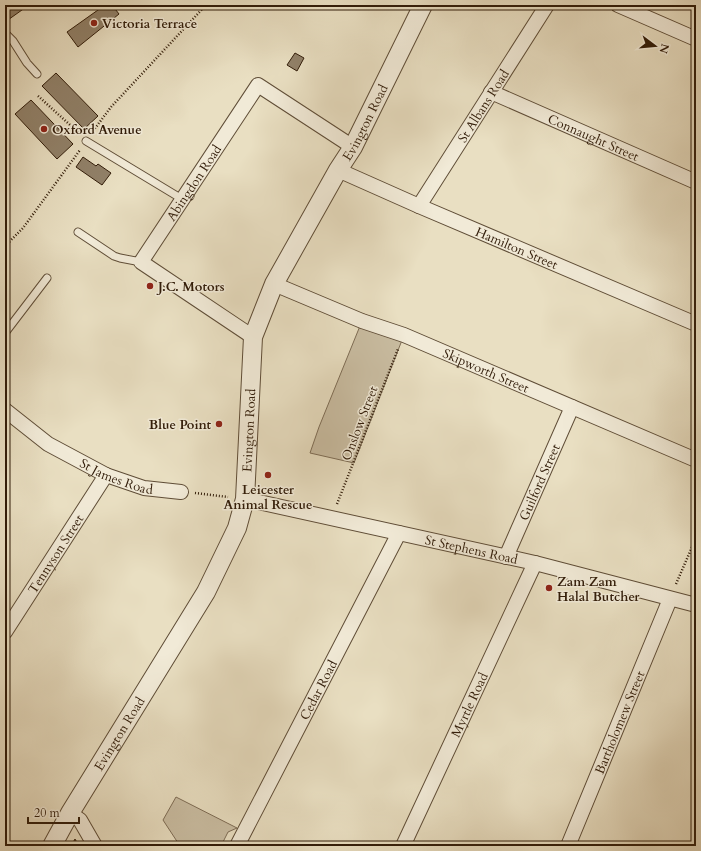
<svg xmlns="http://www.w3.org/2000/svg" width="701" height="851" font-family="Cardo,serif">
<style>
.green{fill:#cabea3;stroke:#7e6d56}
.building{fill:#918169;stroke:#311c09}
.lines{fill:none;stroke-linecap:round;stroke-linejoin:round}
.service-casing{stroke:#5f4d37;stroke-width:9}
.minor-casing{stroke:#5f4d37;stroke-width:16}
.tertiary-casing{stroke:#5f4d37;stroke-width:20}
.path{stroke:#311c09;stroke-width:2.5;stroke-dasharray:1 2;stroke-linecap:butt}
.service{stroke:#f1ead7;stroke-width:7}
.minor{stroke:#f1ead7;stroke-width:14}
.tertiary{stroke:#f1ead7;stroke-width:18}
.poi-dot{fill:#8f2418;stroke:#f1ead7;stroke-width:1.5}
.labels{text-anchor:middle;stroke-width:3;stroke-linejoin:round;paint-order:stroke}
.poi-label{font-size:13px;font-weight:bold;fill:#311c09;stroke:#f1ead7;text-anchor:start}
.street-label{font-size:13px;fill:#311c09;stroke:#f1ead7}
</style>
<rect width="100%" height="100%" fill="#e9dfc2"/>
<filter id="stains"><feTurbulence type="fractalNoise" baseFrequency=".005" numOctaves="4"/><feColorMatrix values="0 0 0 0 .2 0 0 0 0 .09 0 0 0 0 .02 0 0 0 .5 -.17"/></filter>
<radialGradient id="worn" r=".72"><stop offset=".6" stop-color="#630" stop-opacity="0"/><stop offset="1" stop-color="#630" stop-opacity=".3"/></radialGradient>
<g class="green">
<polygon points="362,321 404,335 354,463 310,453 319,427"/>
<polygon points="176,797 237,828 228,832 221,846 180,846 163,820"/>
</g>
<g class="building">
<polygon points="5,5 29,5 5,22"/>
<polygon points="105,5 112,5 119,14 78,47 67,32"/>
<polygon points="295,53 304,58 297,71 287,65"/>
<polygon points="56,73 98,116 84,129 42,86"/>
<polygon points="31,100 73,144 57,159 15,114"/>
<polygon points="83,157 96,166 98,164 111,173 102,185 76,167"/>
<polygon points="75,839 79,846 71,846"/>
</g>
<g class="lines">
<defs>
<g id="service">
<polyline points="5,33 13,41 27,63 37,74"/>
<polyline points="86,141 182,199"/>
<polyline points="78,232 114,256 120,258 141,262"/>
<polyline points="5,333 47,278"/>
</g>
<g id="minor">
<polyline points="618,5 696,39"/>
<path id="s1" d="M491,92l205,90"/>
<path id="s2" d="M338,170l81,36 277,118"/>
<path id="s3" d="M419,206l128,-201"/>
<path id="s4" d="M274,284l88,37 42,14 292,125"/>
<path id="s5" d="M253,337l-112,-75 117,-177 95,62"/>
<path id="s6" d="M5,410l43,34 58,31 38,13 37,4"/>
<path id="s7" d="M245,499l290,64 161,42"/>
<path id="s8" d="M506,557l66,-150"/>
<path id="s9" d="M5,632l101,-157"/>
<polyline points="70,813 80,820 95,846"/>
<path id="s10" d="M237,846l162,-313"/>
<path id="s11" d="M403,846l132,-283"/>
<path id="s12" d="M568,846l102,-247"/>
</g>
<g id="tertiary">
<path id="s13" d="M52,846l18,-33 136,-221 31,-64 8,-29 8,-162 21,-53 64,-114 15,-23 70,-142"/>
</g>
</defs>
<use href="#service" class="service-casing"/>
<use href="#minor" class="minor-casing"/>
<use href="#tertiary" class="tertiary-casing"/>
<g class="path">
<polyline points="38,96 79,133"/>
<polyline points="93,131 111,107 206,5"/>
<polyline points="5,246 23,228 80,150"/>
<polyline points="195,493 228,497"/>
<polyline points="337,504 398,349"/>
<polyline points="676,584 696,538"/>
</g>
<use href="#service" class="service"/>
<use href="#minor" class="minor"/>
<use href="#tertiary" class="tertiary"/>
</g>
<g class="poi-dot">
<circle cx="94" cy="23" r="4"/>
<circle cx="44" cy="129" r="4"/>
<circle cx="150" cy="286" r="4"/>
<circle cx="219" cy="424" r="4"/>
<circle cx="268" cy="475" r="4"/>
<circle cx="549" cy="588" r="4"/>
</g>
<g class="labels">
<g class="poi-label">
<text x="102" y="28">Victoria Terrace</text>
<text x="52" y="134">Oxford Avenue</text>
<text x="158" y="291">J.C. Motors</text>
<text x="211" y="429" text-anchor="end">Blue Point</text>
<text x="268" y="494" text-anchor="middle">Leicester<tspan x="268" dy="15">Animal Rescue</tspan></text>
<text x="557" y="586">Zam Zam<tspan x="557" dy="15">Halal Butcher</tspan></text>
</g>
<g class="street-label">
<text dy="5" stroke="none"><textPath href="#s3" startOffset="119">St Albans Road</textPath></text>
<text dy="5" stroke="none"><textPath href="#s13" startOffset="803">Evington Road</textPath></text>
<text dy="5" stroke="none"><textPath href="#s1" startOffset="112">Connaught Street</textPath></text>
<text dy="5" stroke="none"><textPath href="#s5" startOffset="230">Abingdon Road</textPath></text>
<text dy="5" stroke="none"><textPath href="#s2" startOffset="195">Hamilton Street</textPath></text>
<text dy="5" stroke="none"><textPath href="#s4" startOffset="229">Skipworth Street</textPath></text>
<text transform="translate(359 423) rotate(-69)" y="5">Onslow Street</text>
<text dy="5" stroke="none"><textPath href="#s13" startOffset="467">Evington Road</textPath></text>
<text dy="5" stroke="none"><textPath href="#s6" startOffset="131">St James Road</textPath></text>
<text dy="5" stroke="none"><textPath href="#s8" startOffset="82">Guilford Street</textPath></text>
<text dy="5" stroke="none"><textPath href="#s7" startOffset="232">St Stephens Road</textPath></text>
<text dy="5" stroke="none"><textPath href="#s9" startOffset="93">Tennyson Street</textPath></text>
<text dy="5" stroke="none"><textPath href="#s10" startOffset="176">Cedar Road</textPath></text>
<text dy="5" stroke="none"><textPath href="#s11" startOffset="156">Myrtle Road</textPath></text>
<text dy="5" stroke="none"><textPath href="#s12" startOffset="134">Bartholomew Street</textPath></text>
<text dy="5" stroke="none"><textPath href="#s13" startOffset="131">Evington Road</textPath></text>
</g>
</g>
<rect width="701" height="851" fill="none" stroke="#e9dfc2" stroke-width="20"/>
<rect x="6" y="6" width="689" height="839" fill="none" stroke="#311c09" stroke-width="2"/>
<rect x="10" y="10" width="681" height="831" fill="none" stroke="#311c09"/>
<g transform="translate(655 46) rotate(106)" stroke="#f1ead7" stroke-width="3" paint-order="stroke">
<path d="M0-3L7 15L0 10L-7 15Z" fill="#311c09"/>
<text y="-6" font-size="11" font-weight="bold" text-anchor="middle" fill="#311c09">N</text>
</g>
<path d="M28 817v6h51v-6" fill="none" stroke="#311c09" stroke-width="2"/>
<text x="34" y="817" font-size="12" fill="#311c09" stroke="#f1ead7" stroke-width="3" paint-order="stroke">20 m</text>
<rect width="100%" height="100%" filter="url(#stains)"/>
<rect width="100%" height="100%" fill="url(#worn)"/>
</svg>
